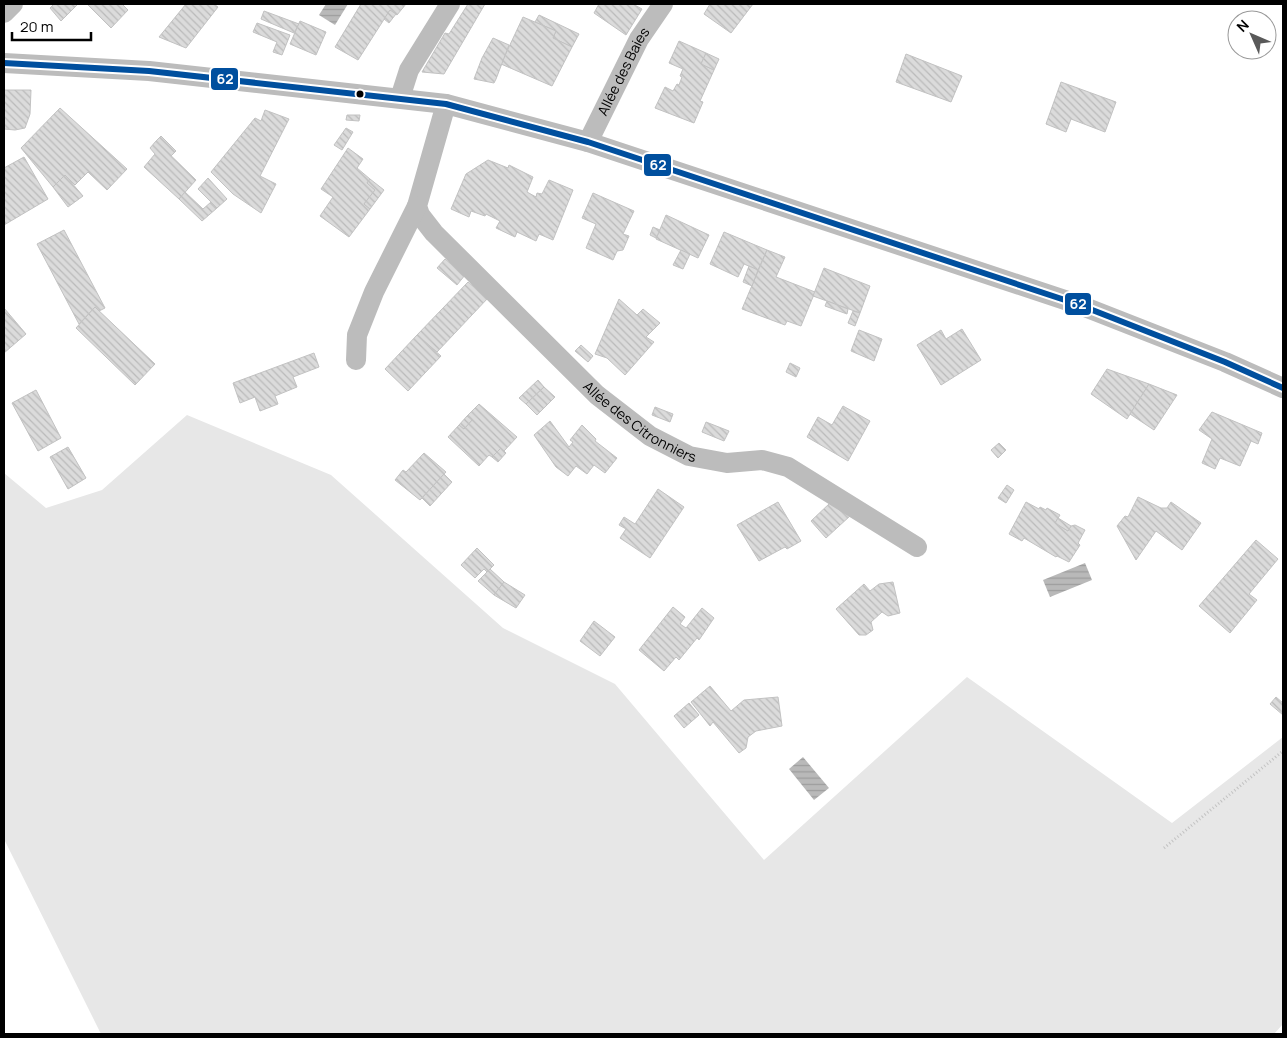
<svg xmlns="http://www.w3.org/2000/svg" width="1287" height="1038" font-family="Manrope,sans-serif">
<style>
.green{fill:#e7e7e7}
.water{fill:url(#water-rules)}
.building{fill:url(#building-back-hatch);stroke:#c2c2c2}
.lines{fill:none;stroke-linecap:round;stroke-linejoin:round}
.path{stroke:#c2c2c2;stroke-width:3;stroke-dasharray:1 2.5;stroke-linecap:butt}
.street{stroke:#bcbcbc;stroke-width:20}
.bus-1-casing{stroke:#fff;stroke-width:10}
.bus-1{stroke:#004f9e;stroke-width:6}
.bus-dot{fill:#000;stroke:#fff;stroke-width:2}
.labels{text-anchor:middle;stroke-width:4.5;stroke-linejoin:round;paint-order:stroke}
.street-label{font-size:14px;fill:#000;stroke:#fff}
.line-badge{stroke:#fff;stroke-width:2}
.badge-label{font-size:14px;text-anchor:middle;font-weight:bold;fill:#fff}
</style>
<defs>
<pattern id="water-rules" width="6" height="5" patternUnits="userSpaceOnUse" patternTransform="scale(1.25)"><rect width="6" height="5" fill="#b9b9b9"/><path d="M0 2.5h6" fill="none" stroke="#9d9d9d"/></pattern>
<pattern id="building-back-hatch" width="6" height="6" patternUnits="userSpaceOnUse" patternTransform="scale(1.25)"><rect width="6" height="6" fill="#dbdbdb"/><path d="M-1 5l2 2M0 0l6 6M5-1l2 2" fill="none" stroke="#bababa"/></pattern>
</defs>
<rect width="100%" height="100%" fill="#fff"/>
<polygon class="green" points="187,415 331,475 503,628 615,684 764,860 967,677 1172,823 1283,737 1283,1024 1274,1034 101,1034 4,839 4,473 46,508 102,490"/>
<g class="water">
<polygon points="326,4 348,4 335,25 319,15"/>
<polygon points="1085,563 1092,580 1050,597 1043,580"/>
<polygon points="803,757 829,788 814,800 789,769"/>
</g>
<g class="building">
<polygon points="54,4 78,4 61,21 50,8"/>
<polygon points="87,4 122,4 128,10 111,28"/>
<polygon points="186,4 214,4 218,7 186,48 159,37"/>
<polygon points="361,4 406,4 397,15 390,10 358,60 335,47"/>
<polygon points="468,4 485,4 444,74 422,72 445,33 449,34"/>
<polygon points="599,4 633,4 642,9 626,35 594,13"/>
<polygon points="710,4 753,4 731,33 704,14"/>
<polygon points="390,10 396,14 389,23 384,19"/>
<polygon points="264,11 299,24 294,33 261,19"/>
<polygon points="539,15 579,34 572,47 553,38 556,31 535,22"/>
<polygon points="523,17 556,31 553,38 572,47 552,86 501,64"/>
<polygon points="300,21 326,32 316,55 290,44"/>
<polygon points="257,23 290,35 282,55 273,52 277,42 253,32"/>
<polygon points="493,38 509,45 496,79 494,83 474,79 482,58"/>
<polygon points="679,41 706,53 701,64 714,70 700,101 703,102 694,123 655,108 665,87 673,91 677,84 679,85 682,77 680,76 683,69 669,63"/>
<polygon points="706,53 719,59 714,70 701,64"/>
<polygon points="906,54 962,76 951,102 896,82"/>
<polygon points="1061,82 1116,102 1105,132 1071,119 1066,132 1046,124"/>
<polygon points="4,90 31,90 30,114 25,128 15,130 4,129"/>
<polygon points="60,108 127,169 107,190 88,172 75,185 65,175 53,187 21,148"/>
<polygon points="265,110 289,119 260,176 276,184 261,213 233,194 211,172 255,118 261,121"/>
<polygon points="347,115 360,115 359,121 346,120"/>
<polygon points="346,128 353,132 342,150 334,145"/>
<polygon points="161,136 176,151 171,156 156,141"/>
<polygon points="156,141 196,180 179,199 144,167 155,154 150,148"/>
<polygon points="348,148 363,159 357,168 370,179 367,183 375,190 364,204 370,209 349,237 320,216 333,197 321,189"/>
<polygon points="24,157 48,199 4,225 4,168"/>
<polygon points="488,160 508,168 509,165 533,177 527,192 536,197 537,193 542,194 549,180 573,190 553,240 539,234 536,241 517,232 515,237 496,228 500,221 486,214 485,216 471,211 469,217 451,209 466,174"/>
<polygon points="65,175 83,196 68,207 53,187"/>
<polygon points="208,178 227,199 217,208 198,189"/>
<polygon points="370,179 384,190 370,209 364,204 375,190 367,183"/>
<polygon points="185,192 203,209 211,202 217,208 202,221 179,199"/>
<polygon points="593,193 634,211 623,234 629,236 623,250 617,251 613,260 586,248 596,224 582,218"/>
<polygon points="666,215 709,235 698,258 656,239"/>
<polygon points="653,227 660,230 656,238 650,235"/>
<polygon points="64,230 105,308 99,311 95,307 79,324 37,244"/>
<polygon points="724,232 767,250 758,270 744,264 738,277 710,264"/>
<polygon points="681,250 690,254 683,269 673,265"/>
<polygon points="767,250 785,257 776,277 815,292 801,326 787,321 785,325 742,309"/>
<polygon points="445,259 465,275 457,285 437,268"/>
<polygon points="749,266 758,270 752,286 743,282"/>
<polygon points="824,268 870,286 860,313 813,296"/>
<polygon points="468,282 488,298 437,352 417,335"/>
<polygon points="619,299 637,315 643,309 660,323 646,337 654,342 625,375 607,358 595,354"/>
<polygon points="827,301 848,309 847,314 825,306"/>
<polygon points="95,307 155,364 135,385 76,328"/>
<polygon points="4,308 26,334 4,353"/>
<polygon points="853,311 860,313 855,326 848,323"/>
<polygon points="962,329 981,360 941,385 917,345 941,330 946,339"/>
<polygon points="859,330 882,339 874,361 851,351"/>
<polygon points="417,335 441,356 408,391 385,369"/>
<polygon points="581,345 593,356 588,362 575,351"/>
<polygon points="314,353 319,367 293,377 297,387 275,396 278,404 260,411 255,397 240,403 233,383"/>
<polygon points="790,363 800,368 796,377 786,372"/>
<polygon points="1107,369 1149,384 1127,419 1091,394"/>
<polygon points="538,380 544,387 526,404 519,398"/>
<polygon points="1149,384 1177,395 1154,430 1130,414"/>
<polygon points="544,387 555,397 537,415 526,404"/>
<polygon points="36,390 61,438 38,451 12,403"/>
<polygon points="479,404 517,437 504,451 501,448 492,457 489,455 479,466 448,437 459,425 464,429 472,420 467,416"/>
<polygon points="843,406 870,421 848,461 807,437 818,417 832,425"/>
<polygon points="655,407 673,414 670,422 652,415"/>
<polygon points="1212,412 1262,433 1258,444 1251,441 1240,466 1220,458 1215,469 1202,463 1212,439 1199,430"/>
<polygon points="467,416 472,420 464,429 459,425"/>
<polygon points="550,421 569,447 573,442 570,440 582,425 596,439 595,441 617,458 605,473 594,465 587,474 576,466 568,476 556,467 534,435"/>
<polygon points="706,422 729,431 724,441 702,432"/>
<polygon points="999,443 1006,450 998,458 991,450"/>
<polygon points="68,447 86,478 68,489 50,457"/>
<polygon points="501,448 506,453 498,462 492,457"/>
<polygon points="424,453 446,472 420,500 395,480 403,470 406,472"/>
<polygon points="444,474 452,482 430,506 422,498"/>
<polygon points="1007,485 1014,490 1006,503 998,498"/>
<polygon points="658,489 684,507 650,558 620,538 626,529 619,525 624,517 635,524"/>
<polygon points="1138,497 1161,508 1167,508 1171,502 1201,523 1182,550 1156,531 1136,560 1117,526 1125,516 1128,517"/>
<polygon points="778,502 801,541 787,549 785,547 759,561 737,525"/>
<polygon points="1026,502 1039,509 1040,507 1046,510 1047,508 1060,515 1055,523 1068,531 1071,526 1075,525 1085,530 1078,543 1080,545 1069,562 1057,556 1056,557 1024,538 1022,541 1009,534"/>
<polygon points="830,503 850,516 826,538 811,521"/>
<polygon points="1058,518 1071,526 1068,531 1055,523"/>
<polygon points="1256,540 1278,559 1249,594 1257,600 1230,633 1199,606"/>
<polygon points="477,548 494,565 487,572 484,569 475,578 461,565"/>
<polygon points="490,569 504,582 494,595 478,581"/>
<polygon points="504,582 525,595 516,608 494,595"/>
<polygon points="893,582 900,613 888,616 882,612 871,622 873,630 866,635 859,635 836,609 864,584 870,591 879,584"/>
<polygon points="673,607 685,617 680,624 686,628 702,608 714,618 699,640 697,638 679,660 676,657 664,671 639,650"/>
<polygon points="594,621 615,637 600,656 580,641"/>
<polygon points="710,686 731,711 744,700 778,697 782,726 756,731 748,737 746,748 739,753 713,722 710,726 691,702"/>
<polygon points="1276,697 1283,703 1283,715 1270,704"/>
<polygon points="689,703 699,715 684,728 674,716"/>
</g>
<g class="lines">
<polyline class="path" points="1164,848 1283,751"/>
<g class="street">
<polyline points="4,13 13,4"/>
<polyline points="4,63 149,71 446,104 588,142 1077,304 1225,362 1283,388"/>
<polyline points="400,98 409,70 450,4"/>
<path id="s1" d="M446,104l-29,102 3,9 14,18 163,162 53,41 39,20 38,7 35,-3 26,7 129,80"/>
<path id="s2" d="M588,142l51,-103 24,-35"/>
<polyline points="356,360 357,335 374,292 417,206"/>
</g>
<defs>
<polyline id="bus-1" points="4,63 149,71 446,104 588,142 1077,304 1225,362 1283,388"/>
</defs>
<use href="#bus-1" class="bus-1-casing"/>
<use href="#bus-1" class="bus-1"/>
</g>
<circle class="bus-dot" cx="360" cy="94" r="4.5"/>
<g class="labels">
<g class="street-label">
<text dy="5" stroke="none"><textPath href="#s2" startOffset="79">Allée des Baies</textPath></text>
<text dy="5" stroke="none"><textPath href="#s1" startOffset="419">Allée des Citronniers</textPath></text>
</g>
</g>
<g class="line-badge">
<rect x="210" y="67" width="29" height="24" rx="5" fill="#004f9e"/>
<rect x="643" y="153" width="29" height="24" rx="5" fill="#004f9e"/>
<rect x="1064" y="292" width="28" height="24" rx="5" fill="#004f9e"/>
</g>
<g class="badge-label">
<text x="225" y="84">62</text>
<text x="658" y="170">62</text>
<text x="1078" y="309">62</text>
</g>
<rect width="1287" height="1038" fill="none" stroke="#000000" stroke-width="10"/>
<g transform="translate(1252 35) rotate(315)"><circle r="24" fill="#ffffff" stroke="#999999"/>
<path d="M0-4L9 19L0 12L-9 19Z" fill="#595959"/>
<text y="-8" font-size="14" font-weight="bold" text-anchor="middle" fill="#000000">N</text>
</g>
<path d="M12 32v8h79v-8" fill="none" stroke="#000000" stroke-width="2.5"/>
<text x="20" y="32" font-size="15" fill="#000000" stroke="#ffffff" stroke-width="4" paint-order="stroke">20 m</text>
</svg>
